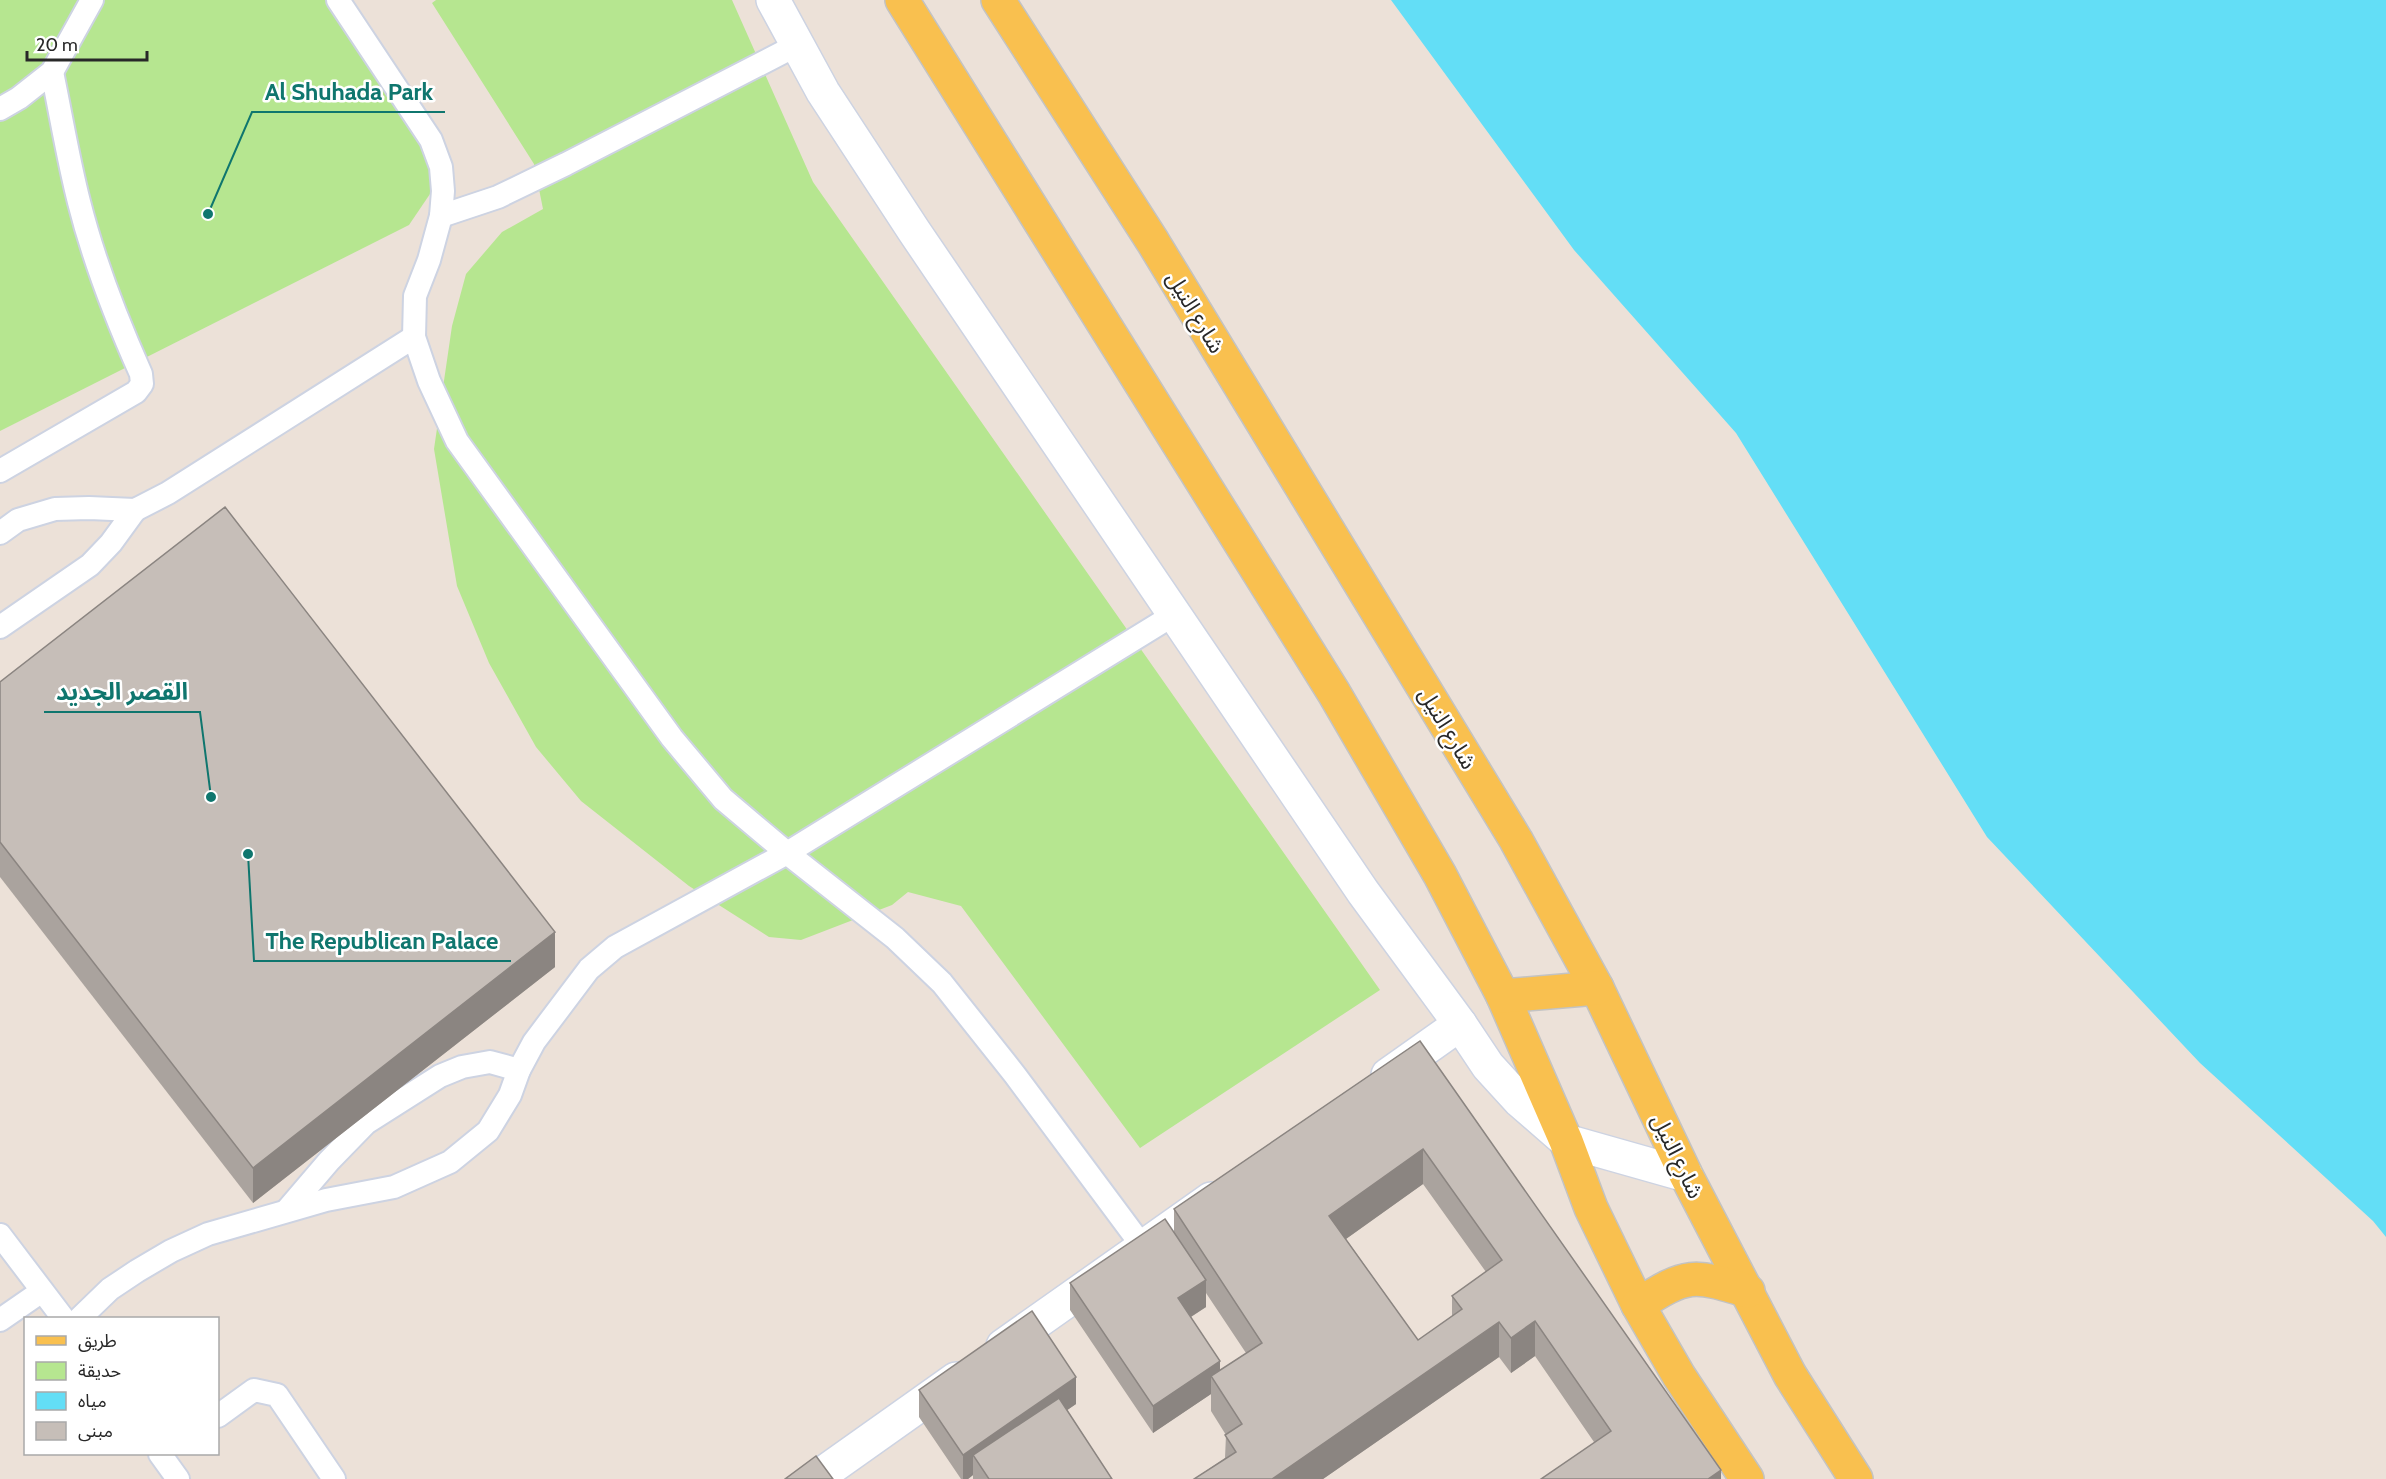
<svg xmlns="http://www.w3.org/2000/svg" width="2386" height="1479" font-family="Cabin,'Noto Sans Arabic',sans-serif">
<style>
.green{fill:#b6e690}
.water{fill:#63def6}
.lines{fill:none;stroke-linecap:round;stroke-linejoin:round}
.service-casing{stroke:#cdd3e2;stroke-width:26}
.minor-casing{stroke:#cdd3e2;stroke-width:36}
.primary-casing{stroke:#c3c3c3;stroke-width:36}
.service{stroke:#fff;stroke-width:22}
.minor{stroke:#fff;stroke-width:33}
.primary{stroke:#f9c04f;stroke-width:33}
.wall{fill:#aaa39e;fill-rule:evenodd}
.shaded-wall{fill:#8b8581}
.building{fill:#c6beb8;stroke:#8b8581;stroke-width:1.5;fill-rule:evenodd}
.labels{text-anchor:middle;stroke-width:5;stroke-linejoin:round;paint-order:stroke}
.street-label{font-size:22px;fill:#282828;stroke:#fff}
.leader{fill:none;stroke:#0f766e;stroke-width:2}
.callout-dot{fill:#0f766e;stroke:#fff;stroke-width:2}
.callout-label{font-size:24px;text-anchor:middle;font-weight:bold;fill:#0f766e;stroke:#fff;stroke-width:5;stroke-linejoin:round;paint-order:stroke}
</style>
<rect width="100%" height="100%" fill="#ece1d8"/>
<g class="green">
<polygon points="0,0 337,0 437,162 432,191 409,225 0,431"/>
<polygon points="436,0 732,0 813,182 1380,990 1140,1148 961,906 908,892 892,905 801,940 769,937 689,886 581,801 536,747 489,663 457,586 434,449 452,326 466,274 502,232 543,209 534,164 432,3"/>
</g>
<polygon class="water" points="1391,0 2386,0 2386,1237 2373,1221 2200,1063 1987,837 1736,433 1574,250"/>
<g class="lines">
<defs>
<g id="service">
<polyline points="338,0 431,140 441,167 443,191 441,216 429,260 415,296 414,337 429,381 457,441 672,738 723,799 787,853 895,938 942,983 1015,1075 1143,1247"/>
<polyline points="0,109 19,98 52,72 92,0"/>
<polyline points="441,216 498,197 566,164 797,45"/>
<path d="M0,471l136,-79 6,-8 -1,-10c-25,-56 -47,-112 -62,-172 -11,-43 -18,-87 -27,-130"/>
<polyline points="0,533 18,520 55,509 89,508 135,510 168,493 414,337"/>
<polyline points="0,627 90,565 111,543 135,510"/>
<polyline points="288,1209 329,1161 366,1123 440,1076 462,1067 490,1062 519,1070"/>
<polyline points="0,1235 63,1318"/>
<polyline points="80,1318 110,1289 137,1271 171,1251 208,1234 326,1200 394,1187 450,1162 488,1131 510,1095 519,1070 534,1042 589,969 615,947 787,853 1175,614"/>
<polyline points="0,1320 42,1291"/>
<polyline points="218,1416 254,1390 277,1395 334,1479"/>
<polyline points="160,1454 178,1479"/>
</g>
<g id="minor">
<polyline points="773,0 823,92 914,231 1363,892 1460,1024 1488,1066 1520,1101 1566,1141 1686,1175"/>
<polyline points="1388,1075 1460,1024"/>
<polyline points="1003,1346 1211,1199"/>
<polyline points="815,1479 956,1379"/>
</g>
<g id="primary">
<polyline points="902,0 1334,693 1440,875 1503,996 1566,1141 1591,1208 1638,1305 1679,1376 1747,1479"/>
<polyline points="998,0 1153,242 1516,840 1597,988 1686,1175 1790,1375 1856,1479"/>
<polyline points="1503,996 1597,988"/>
<path d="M1638,1305c49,-32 55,-31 110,-14"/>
</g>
</defs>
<use href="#service" class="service-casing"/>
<use href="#minor" class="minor-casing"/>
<use href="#primary" class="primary-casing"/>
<use href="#service" class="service"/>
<use href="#minor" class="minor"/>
<use href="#primary" class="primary"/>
</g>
<g class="wall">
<polygon points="0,682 555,967 253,1203 0,877"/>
<path d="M1420,1041l301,438 -127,-37 -59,-86 -24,17 -12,-16 -176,122h-129l31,-21 1,-23 -15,-24v-17l-58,39 -83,-123v-27l104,-51v-23zM1423,1184l63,88 -34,24v20l-34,24 -72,-101zM1206,1293l40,60 -26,17 -29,-53 15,-10z"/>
<polygon points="919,1390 1076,1404 1067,1410 1112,1479 973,1479 973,1475 968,1479 961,1479 919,1417"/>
</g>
<g class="shaded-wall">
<polygon points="555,932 555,967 253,1203 253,1168"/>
<polygon points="1423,1149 1423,1184 1329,1251 1329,1216"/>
<polygon points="1206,1280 1206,1307 1178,1325 1178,1298"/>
<polygon points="1535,1321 1535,1356 1511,1373 1511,1338"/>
<polygon points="1499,1322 1499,1357 1323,1479 1272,1479"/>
<polygon points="1220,1361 1220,1388 1211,1376 1211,1394 1153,1433 1153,1406"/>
<polygon points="1076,1377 1076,1404 982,1469 973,1455 973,1475 968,1479 963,1479 963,1455"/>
<polygon points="1721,1470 1721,1479 1708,1479"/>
</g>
<g class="building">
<polygon points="225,507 555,932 253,1168 0,842 0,682"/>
<path d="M1420,1041l301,429 -13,9h-167l70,-48 -76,-110 -24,17 -12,-16 -227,157h-78l42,-27 -11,-17 17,-11 -31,-48 51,-33 -88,-134zM1423,1149l79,111 -50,36 10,13 -44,31 -89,-124z"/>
<polygon points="1165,1219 1206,1280 1178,1298 1220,1361 1153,1406 1070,1283"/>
<polygon points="1032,1311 1076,1377 963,1455 919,1390"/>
<polygon points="1059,1398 1112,1479 989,1479 973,1455"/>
<polygon points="816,1456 833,1479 785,1479"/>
</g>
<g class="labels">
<g class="street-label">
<text transform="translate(1196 312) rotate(59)" y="8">شارع النيل</text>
<text transform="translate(1448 728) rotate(59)" y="8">شارع النيل</text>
<text transform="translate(1678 1156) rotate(64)" y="8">شارع النيل</text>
</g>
</g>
<path class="leader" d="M208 214L252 112H445M211 797L200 712H44M248 854L254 961H511"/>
<g class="callout-dot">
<circle cx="208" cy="214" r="6"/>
<circle cx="211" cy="797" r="6"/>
<circle cx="248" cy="854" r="6"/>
</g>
<g class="callout-label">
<text x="349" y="100">Al Shuhada Park</text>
<text x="122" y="700">القصر الجديد</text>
<text x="382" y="949">The Republican Palace</text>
</g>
<rect x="24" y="1317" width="195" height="138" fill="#ffffff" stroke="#a9a9a9" stroke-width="1.5"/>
<rect x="36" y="1336" width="30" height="9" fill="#f9c04f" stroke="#a9a9a9" stroke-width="1.5"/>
<text x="78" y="1347" font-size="18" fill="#282828">طريق</text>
<rect x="36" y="1362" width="30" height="18" fill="#b6e690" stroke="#a9a9a9" stroke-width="1.5"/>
<text x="78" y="1377" font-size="18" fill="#282828">حديقة</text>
<rect x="36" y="1392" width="30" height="18" fill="#63def6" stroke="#a9a9a9" stroke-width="1.5"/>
<text x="78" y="1407" font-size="18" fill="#282828">مياه</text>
<rect x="36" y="1422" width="30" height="18" fill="#c6beb8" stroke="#a9a9a9" stroke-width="1.5"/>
<text x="78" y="1437" font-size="18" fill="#282828">مبنى</text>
<path d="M27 51v9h120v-9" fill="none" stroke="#282828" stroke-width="3"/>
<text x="36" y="51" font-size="18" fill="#282828" stroke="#ffffff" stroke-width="4.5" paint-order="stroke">20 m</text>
</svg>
